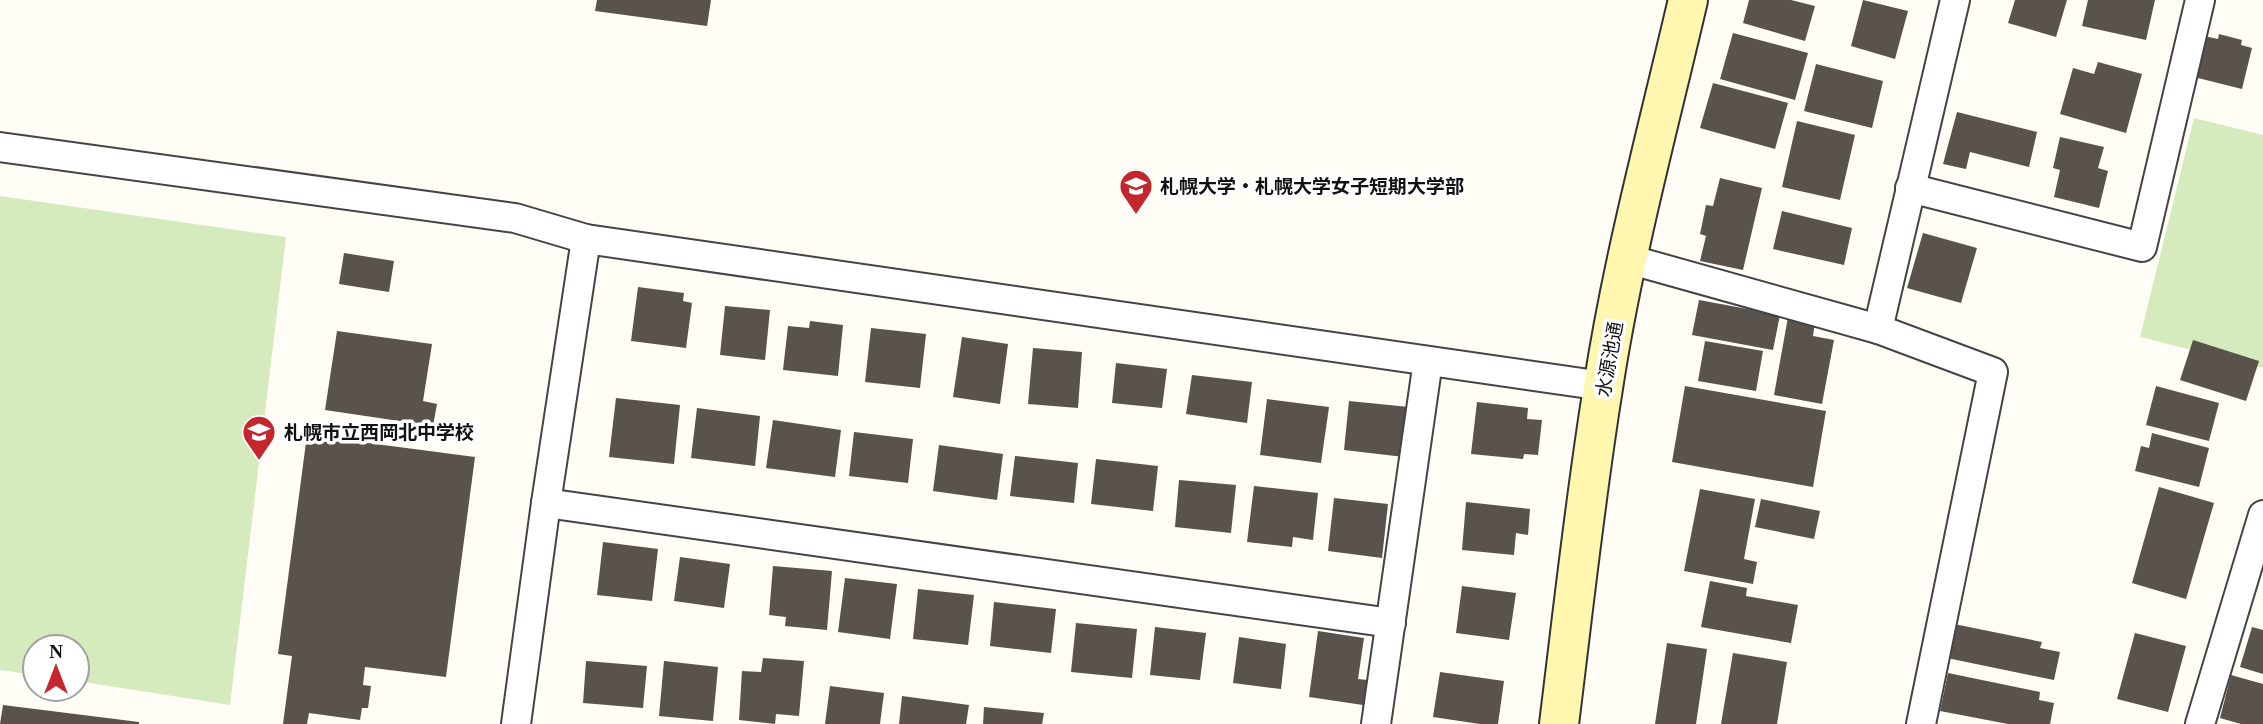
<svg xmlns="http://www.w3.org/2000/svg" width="2263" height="724" font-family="'Times New Roman','Noto Sans JP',serif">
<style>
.green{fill:#d5ebbd}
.building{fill:#5a524d}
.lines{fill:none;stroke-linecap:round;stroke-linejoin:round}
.street-casing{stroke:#444;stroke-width:32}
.secondary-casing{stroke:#333;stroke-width:42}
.street{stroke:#fff;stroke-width:28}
.secondary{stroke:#fff6b0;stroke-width:38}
.labels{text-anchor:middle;stroke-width:7;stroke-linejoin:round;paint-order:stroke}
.poi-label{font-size:19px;font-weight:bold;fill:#111;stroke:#fff;text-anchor:start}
.street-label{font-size:19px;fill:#111;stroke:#fff}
</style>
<rect width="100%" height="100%" fill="#fffdf5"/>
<g class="green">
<polygon points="2194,118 2263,135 2263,368 2140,337"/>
<polygon points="0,196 286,237 230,705 77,681 77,647 35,647 35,675 0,670"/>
</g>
<g class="building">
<polygon points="597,0 711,0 707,26 595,11"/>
<polygon points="1749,0 1791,0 1815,6 1805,41 1743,23"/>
<polygon points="1863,0 1908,11 1895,59 1851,46"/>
<polygon points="2015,0 2067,0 2056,37 2008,23"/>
<polygon points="2088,0 2155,0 2146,40 2082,26"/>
<polygon points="1733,33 1808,53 1795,100 1720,79"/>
<polygon points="2219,34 2242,40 2241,45 2252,48 2242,89 2194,77 2204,36 2218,39"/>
<polygon points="2098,62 2142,74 2126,133 2060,114 2073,68 2094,74"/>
<polygon points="1816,64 1883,81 1872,128 1804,111"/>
<polygon points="1713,83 1788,103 1775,149 1700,128"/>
<polygon points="1957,112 2037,132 2029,167 1970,152 1966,169 1943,164"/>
<polygon points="1797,121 1855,135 1840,200 1782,187"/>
<polygon points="2060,137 2104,147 2098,168 2108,171 2099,208 2054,197 2060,170 2053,168"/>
<polygon points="1720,178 1762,188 1743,270 1700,261 1706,236 1700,234 1706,205 1713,206"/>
<polygon points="1782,211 1852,228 1844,265 1773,249"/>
<polygon points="1923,233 1977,248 1961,303 1907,288"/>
<polygon points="344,253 394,261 389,292 339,284"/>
<polygon points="638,287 684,293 683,301 692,303 686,348 631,341"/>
<polygon points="1699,300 1780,315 1773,350 1692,335"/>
<polygon points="725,306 770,310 765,360 720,355"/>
<polygon points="1788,317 1815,322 1813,336 1834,340 1822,404 1774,395"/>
<polygon points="810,321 843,325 838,376 783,370 788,326 809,328"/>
<polygon points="871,328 926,334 920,388 865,382"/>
<polygon points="337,331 432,344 423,401 437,404 433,426 325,410"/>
<polygon points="962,337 1008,344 1000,404 953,397"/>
<polygon points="2193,340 2259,361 2246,401 2180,380"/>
<polygon points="1705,341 1763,351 1756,391 1698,381"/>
<polygon points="1033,348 1082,352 1078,408 1028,404"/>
<polygon points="1116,363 1167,369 1162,408 1112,403"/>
<polygon points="1192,375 1252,382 1247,423 1186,414"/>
<polygon points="1685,386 1826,411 1813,487 1672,462"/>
<polygon points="2156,386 2219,403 2209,441 2146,425"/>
<polygon points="616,398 680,405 674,464 609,457"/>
<polygon points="1267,399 1329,407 1321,463 1260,455"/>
<polygon points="1349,401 1409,407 1404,457 1344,450"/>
<polygon points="1477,402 1528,408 1527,419 1542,420 1538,455 1524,454 1523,459 1471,454"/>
<polygon points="697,408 760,416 755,466 691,458"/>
<polygon points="773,420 841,430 835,477 766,468"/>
<polygon points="854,432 913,439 908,483 849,476"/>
<polygon points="2152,433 2209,448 2199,487 2135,471 2141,446 2149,448"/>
<polygon points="307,435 475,457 446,677 365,667 363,685 371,686 368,708 362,708 360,720 309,713 307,724 283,724 292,656 278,654"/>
<polygon points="939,445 1003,454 997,500 933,491"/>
<polygon points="1015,456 1078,463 1074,503 1010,496"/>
<polygon points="1096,459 1158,466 1153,511 1091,504"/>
<polygon points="1179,480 1236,485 1231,533 1175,527"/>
<polygon points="1254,486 1318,493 1313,540 1293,537 1292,547 1247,542"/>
<polygon points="2159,487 2214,503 2186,599 2132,583"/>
<polygon points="1700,489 1755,499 1744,559 1757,562 1753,584 1684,571"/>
<polygon points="1334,498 1388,504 1382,558 1328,551"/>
<polygon points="1761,499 1820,511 1814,539 1755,527"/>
<polygon points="1466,502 1530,509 1528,535 1516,533 1514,555 1462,550"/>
<polygon points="603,542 658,549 652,601 597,595"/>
<polygon points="680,557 730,564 724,608 674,601"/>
<polygon points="773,566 832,571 827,630 785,626 786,617 769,615"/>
<polygon points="845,578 897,584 890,639 838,632"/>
<polygon points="1710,581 1747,588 1746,596 1798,605 1791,643 1701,627"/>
<polygon points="1462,586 1516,593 1509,640 1456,633"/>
<polygon points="918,589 974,595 968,645 913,639"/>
<polygon points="994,602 1056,609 1051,653 990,646"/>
<polygon points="1076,623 1137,629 1132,678 1071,672"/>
<polygon points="1954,624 2042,642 2040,648 2060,652 2054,680 1947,658"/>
<polygon points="1155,627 1206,633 1200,680 1150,675"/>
<polygon points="2252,627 2263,630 2263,674 2240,667"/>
<polygon points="1318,631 1364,638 1358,679 1367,680 1363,705 1309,697"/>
<polygon points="2135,633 2186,646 2168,712 2117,699"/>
<polygon points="1239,637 1286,644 1281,689 1233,683"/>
<polygon points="1667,643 1707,649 1696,724 1655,724"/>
<polygon points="1733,653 1787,662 1777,724 1721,724"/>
<polygon points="763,658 804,661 799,716 776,714 775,724 739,720 742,671 761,672"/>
<polygon points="586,661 647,666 643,708 583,703"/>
<polygon points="664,661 718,667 713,721 659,716"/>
<polygon points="1440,672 1504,681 1498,724 1480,724 1433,717"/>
<polygon points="1948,673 2040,692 2039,700 2054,703 2050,724 2008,724 1940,711"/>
<polygon points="2231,675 2263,684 2263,724 2241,724 2220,718"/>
<polygon points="830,686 884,693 880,724 825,724"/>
<polygon points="902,696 969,705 966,724 899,724"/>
<polygon points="3,705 139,722 139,724 0,724"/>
<polygon points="984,707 1044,713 1042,724 983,724"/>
</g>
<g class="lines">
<defs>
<g id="street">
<polyline points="0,147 515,218 586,239"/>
<polyline points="1910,188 2142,247 2200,0"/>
<polyline points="1628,259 1878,329 1993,372 1921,724"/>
<polyline points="1878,329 1955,0"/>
<polyline points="546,503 1391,623"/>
<polyline points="516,724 546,503 586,239 1603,386"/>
<polyline points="1376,724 1428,361"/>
<polyline points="2200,724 2263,515"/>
</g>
<path id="secondary" d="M1559,724c14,-112 26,-225 44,-336 20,-131 55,-259 85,-388"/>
</defs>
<use href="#street" class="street-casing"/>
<use href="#secondary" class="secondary-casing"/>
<use href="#street" class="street"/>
<use href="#secondary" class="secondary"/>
</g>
<defs>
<symbol id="university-pin" viewBox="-11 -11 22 30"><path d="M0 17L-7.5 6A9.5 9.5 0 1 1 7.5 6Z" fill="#c4262e" stroke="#fff"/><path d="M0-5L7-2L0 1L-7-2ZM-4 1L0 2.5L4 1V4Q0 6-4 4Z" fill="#fff"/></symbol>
<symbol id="school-pin" viewBox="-11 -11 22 30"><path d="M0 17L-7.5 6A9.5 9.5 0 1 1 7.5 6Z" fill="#c4262e" stroke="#fff"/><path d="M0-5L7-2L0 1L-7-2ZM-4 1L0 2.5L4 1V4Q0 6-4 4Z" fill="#fff"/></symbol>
</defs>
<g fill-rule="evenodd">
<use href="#university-pin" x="1117" y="167" width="38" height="52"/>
<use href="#school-pin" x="240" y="413" width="38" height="52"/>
</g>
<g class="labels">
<g class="poi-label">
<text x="1160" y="193">札幌大学・札幌大学女子短期大学部</text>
<text x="284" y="439">札幌市立西岡北中学校</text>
</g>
<g class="street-label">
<text transform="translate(1609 359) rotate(-80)" y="7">水源池通</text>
</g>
</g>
<g transform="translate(56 668)"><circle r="33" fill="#ffffff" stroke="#a0a0a0" stroke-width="2"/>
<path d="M0-5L12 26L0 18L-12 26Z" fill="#c4262e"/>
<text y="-10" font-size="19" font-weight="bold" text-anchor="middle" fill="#111111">N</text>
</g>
</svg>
